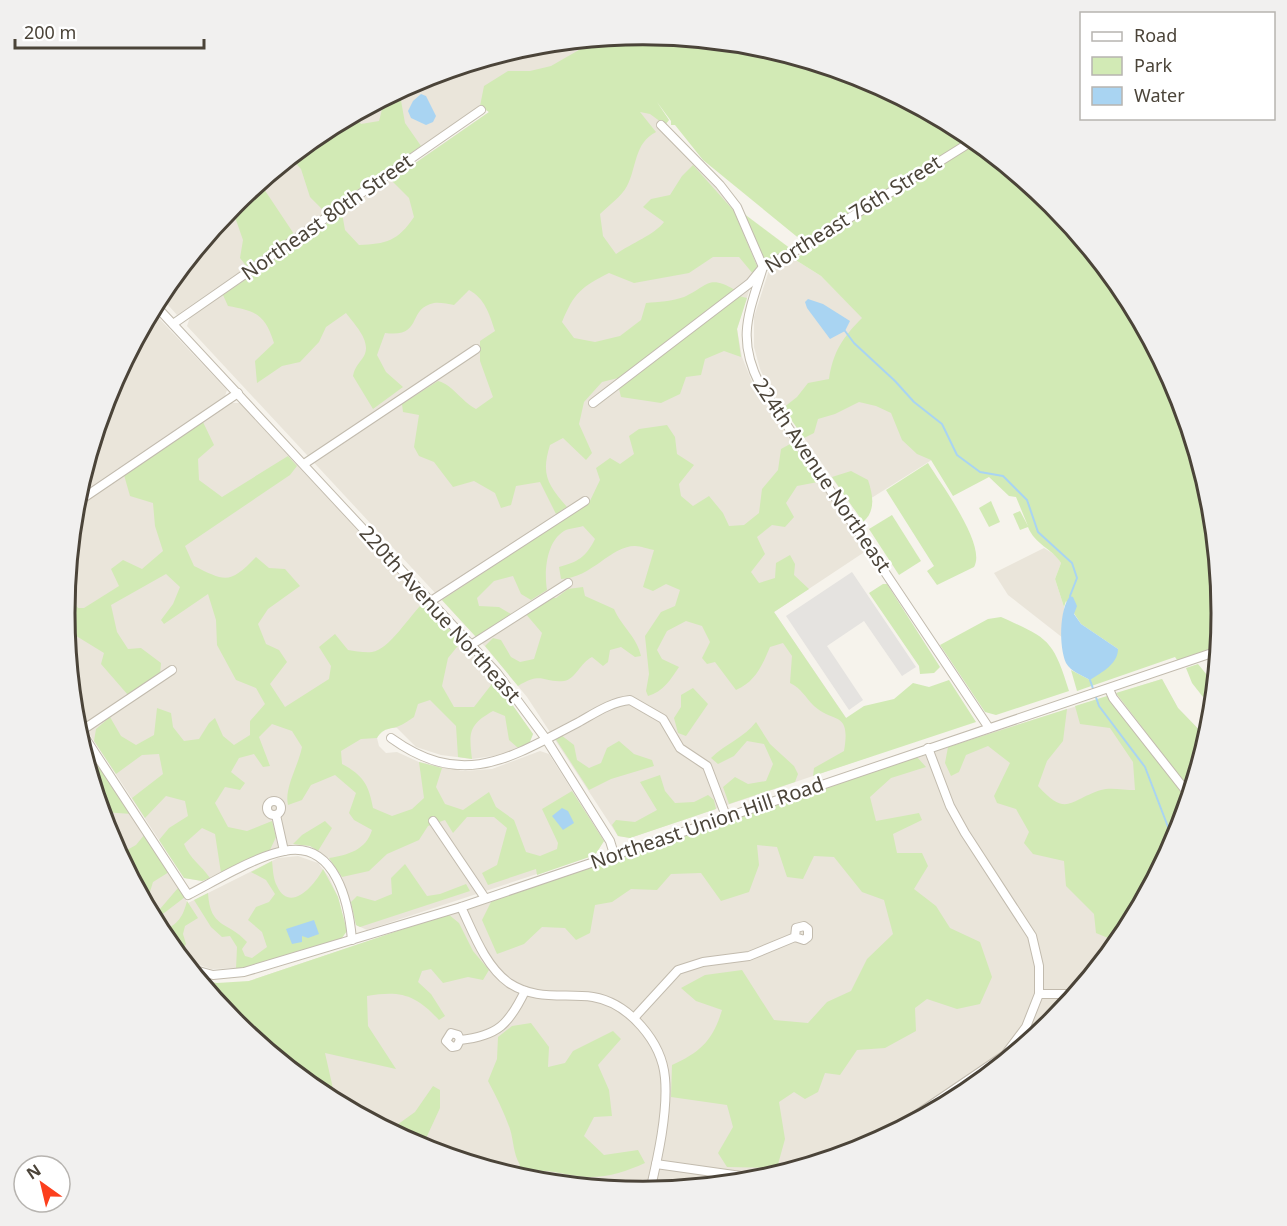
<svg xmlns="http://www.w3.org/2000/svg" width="1287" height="1226" font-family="'Noto Sans',sans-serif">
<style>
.residential{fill:#eae5da}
.green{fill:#d2eab5}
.parking{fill:#e5e3e0}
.water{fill:#a9d4f2}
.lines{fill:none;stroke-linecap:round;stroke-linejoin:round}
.stream{stroke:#a9d4f2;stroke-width:2}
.minor-casing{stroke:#c2bbae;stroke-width:10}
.minor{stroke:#fff;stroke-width:8}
.labels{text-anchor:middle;stroke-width:5;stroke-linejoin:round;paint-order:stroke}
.street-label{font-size:20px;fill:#4b4439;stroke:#fff}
.rim{fill:none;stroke:#4b4439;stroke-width:3}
</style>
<rect width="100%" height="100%" fill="#f6f3ec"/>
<g class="residential">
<polygon points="607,38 669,120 661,130 727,200 734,211 757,266 737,329 742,357 755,389 866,551 774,612 872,756 630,838 618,836 527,697 490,652 187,326 190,317 489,112 480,106 177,315 160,296 235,204 322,132 422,78 531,46"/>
<polygon points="794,259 821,276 976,432 854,509 769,388 760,369 754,347 754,317 769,270"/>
<polygon points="152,311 227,390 225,396 77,496 109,391"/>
<polygon points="230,403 240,403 487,671 533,734 529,744 500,755 472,759 441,755 416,747 397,728 389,727 381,731 377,738 379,746 386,753 397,752 419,762 463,771 492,769 540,751 549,754 604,841 595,855 367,930 356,925 342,877 329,858 310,846 293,844 270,850 202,881 184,878 75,712 65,613 75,509"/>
<polygon points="1044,548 1057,556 1061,563 1055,579 1064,607 1063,638 1008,595 994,573"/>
<polygon points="1162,679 1178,708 1207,738 1178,835 1124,935 1052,1022 965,1094 865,1148 756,1180 643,1191 530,1180 422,1147 322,1094 249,981 988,734"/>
<polygon points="109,810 132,814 188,903 278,858 298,856 318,863 329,877 338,897 347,931 244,968 211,969 183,959 162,934 109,834 102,812"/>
</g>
<g class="green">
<path d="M643,35l114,11 108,33 100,53 88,72 72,88 53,100 33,108 11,113 -4,38 -38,13 -5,-7 -98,34 -6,-21 19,10 28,-31 -37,-25 -15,-23 -2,6 -9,-28 6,-16c-9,-15 -26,-18 -33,-36l-8,3 -7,-16 7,-3 8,15 -12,-29 -7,-1 -20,-19 -36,19 -22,-36 -14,-6 -15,-14 -11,-27 -15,-7 -17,-4 -24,12 -17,5 -4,14 -10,5 -21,-30 14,-11 11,-14 21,-4c4,-27 14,-42 33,-61l-41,-42 -27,-17 18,-10 -109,-89 -28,-35h-4v-4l-14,-19 12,18 -4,5 -15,-11 -10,-2 16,20c-22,11 -19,35 -29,54 -5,10 -19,20 -27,28l3,22 13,18c16,-11 38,-19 48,-32l-21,-15 8,-8 19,-4 12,-19 11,-11 41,46 23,55 -3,9 -15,-18h-26l-24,16 -55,10 -25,-10c-28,14 -35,20 -47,49l12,16 21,4 25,-6 21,-16 5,-17c12,-1 27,-2 38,-6 24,-11 24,-23 51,-7l-113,87 -20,5 -18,20 -5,22 13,29 -6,7 -23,-22 -13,7c-9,29 -3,39 17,62l-11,7 -16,-32 -24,4 -5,19 -10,3 -6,-15 -21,-12 -21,6 -19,-25 -15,-6 -5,-9 5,-32 -16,-3 -1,-8 36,-23c15,4 22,19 38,28l17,-12 -13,-36v-20l15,-10c-6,-18 -10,-32 -26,-41l-15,15c-6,-1 -14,-3 -20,-2 -28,6 -10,35 -49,30l-8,22 9,17 17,15 -30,22 -20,-33c2,-10 6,-12 11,-20 8,-15 -10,-32 -18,-43l-20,14 -7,15 -19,20 -18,4 -25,17 -2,-22 19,-18c-9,-28 -17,-32 -46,-37l-5,-11 119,-82 3,17 14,15c27,-1 39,-4 55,-28l-5,-19 -18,-18 98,-68 -9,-6 4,-20 24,-15h22l21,-5 47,-27z"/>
<polygon points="409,86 400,95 405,123 421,146 325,212 310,197 301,169 291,158 322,132 354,115 361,124 379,121 385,98"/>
<polygon points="260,183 294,234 247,267 240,258 243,240 236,220 224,216 235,204"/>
<polygon points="743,213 791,249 768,260 763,258"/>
<polygon points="739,296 747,298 737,329 741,357 724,351 705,359 701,375 686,377 680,394 661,403 621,397 619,389"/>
<path d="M203,422l11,23 -16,14 1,21 23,17 66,-41 9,10 -7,9 -105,71 9,20c32,16 36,18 62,-9l13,11 16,1 15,17 -32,23 -10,15 8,20 13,6 8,12 -17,22 15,23 44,-28 2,-13 -12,-19 16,-13 13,16c7,1 17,3 24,2 17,-2 38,-37 52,-50l37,40 -13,16 -6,28 12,21h20l21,-27 38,54 -4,10 -11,4 -9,-8 -4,-24 -12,-5c-25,14 -24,22 -21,48l-14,-2 -2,-31 -26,-26 -12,4 -4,13c-5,3 -10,7 -15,9 -10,4 -15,1 -22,12l-16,1 -20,12 1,13c21,11 27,21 31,44l19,8 20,-7 12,-11 -5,-36 23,6 -6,19 9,17 18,6 26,-18 7,15 18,13 12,32 14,4 17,-7 1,-6 -16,-34 30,-18 32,50 -9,14 -58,20 -1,-6 -48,16 -6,-12 15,-8 10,-37 -13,-11h-27l-14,16 -8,-13 -17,6 -9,14 -32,14 -18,17 -27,6 -13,-19c19,-3 37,-8 43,-28l-18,-10 -5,-7 7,-20 -21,-18 -24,10 -9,15 -14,5c-4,-17 10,-38 14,-58l-10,-16 -20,-7 -13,13 11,29 -7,1 -9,-13 -15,4 -8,14 14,11 -5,7 -15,-3 -10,16 13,24 19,4 25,-10 4,16 -6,13 -49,23 -6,-39 -13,-6 -18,16c6,15 17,21 26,34l-8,3 -18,-3 -25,-38 10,-12 19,-12 -3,-15 -19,-5 -21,22 -13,-20 31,-24 -4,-20 -17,1 -26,19 -22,-33 2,-12 14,-12 11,19 15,9 18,-10 3,-27 14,5 2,14 11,14 15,-2 10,-16 6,-5 8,18 11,9 16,-10v-14l15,-17 -9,-16 -20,-8 -19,-35 -1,-25 -8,-26 -44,30 -3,-4 12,-16 7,-17 -14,-13 -55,31 6,27 11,17 13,-1 20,15 -1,11 -32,21 -27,-31 3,-11 -31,-19 -6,2 -2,-23 2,-20 11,15h6l35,-22 -8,-17 12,-9 19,9 21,-18 -8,-25 -2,-23 -23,-7 -6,-21z"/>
<path d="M667,425l8,12 2,17 17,11 -15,19 2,12 12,10 16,-10 14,17 6,13 15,-1 15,-12 3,-24 16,-19 3,-21 11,-6 26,39 -21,4 -11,17 8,14 -9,10 -13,-2 -15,12 8,17 -14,18 8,11 16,-5 1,-15 14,-8 5,9 -1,11 15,14 -35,23 72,106 18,-12 30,-7 19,-16 16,4 20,-7 27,42 -163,54 1,-8 30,-17c7,-41 -10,-27 -30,-45 -9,-9 -12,-17 -24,-23l2,-27 -9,-13 -13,4c-8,19 -15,35 -34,43l-21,-28 -8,2 -5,-6 8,-16 -8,-16 -16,-5 -19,10 -10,19 5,9 17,8c-8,12 -16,25 -31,29l-2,-5 3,-17 -4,-38 16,-24 14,-6 5,-16 -14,-6 -13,7 -10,-4 11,-37c-6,-1 -13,-4 -19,-4 -25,0 -43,32 -74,33l-2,-12c19,-5 27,-10 36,-28l-12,-13c-6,2 -14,2 -19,5 -18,11 -20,41 -17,59l-16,10 -10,-6 -8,-18 -19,5 -17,17 2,8 20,1 12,7 -35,23 -34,-37 147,-97 11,-23 -4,-12 14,-10 10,6 14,-10 -5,-18 10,-7z"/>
<path d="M928,463c12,20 59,82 46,104l-37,18 -10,-14 7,-5 -48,-76z"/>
<path d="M851,471l17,9c5,15 8,31 -5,42l-31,-45z"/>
<polygon points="991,501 1000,522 989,527 979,508"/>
<polygon points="892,515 921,561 899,575 869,529"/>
<polygon points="883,584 887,584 940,667 934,673 920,674 919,666 869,593"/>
<path d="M583,587l2,9 29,13c8,18 23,28 27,47l-6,1 -14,-10 -11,3 -2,12 -5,4 -11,-9c-12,6 -16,22 -28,24 -22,2 -21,-10 -46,5l-33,-40 8,-8 8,2 10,17 9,5 14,-3 8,-26 -17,-20 23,-15h8l12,-9z"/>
<path d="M1001,617c47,21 52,22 68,74l-73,24 -11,-3 -45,-67 48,-26z"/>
<polygon points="1198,664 1215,685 1203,697 1192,683 1186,668"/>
<polygon points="1162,679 1178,708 1207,738 1191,791 1116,693"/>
<polygon points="693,688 708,704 686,736 678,733 674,718 681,707 681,695"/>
<path d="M1107,696l81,104 -10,35 -49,91h-4l-17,12 -12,-5 -2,-19 -28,-28 -2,-25 -31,-7 -9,-11 5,-11 -13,-23 -19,-6 -3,-7 16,-33 -22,-17 -22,9 -7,17 -8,4 -6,-13 3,-16 119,-38 -4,32 -16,20 -9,25c29,32 31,14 63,4 9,-3 23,0 34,0l-2,-28 -23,-34 -30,-4 -5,-18z"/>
<path d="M756,722l14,22 24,22 4,8 -3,8 -66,22 -6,-17 12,-10 13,7 18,-3 7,-17 -9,-20 -17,-3 -13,15 -16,8 -7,-6c14,-14 34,-21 45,-36z"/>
<polygon points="79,735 132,814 102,812"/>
<polygon points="561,735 574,745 577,760 589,768 601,763 607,748 619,741 634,754 652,760 654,766 611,779 589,790 555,738"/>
<path d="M917,757l9,10 -35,11 -21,19 6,24 43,-8 3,7 -29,14 4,19h25l6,13 -14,23 22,17 14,22 30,14 12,35 -12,27 -23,5 -30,-10 -12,9 1,23 -31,17 -28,2 -17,25 -15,-2 -7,19 -13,7 -11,-7 -15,10 6,37 -8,29 -50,-1 -9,-14 15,-26 -6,-22 -56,-8 1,-32c29,-13 41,-25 50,-55l-26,-9 -15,-13 24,-13 37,-5 32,50 34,3 19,-21 24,-11 16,-32 26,-25 -9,-34 -22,-8 -28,-35 -20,-1 -11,23 -16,-2 -10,-30 -20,-2 2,20 -10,27 -28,9 -20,-28 -30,1 -14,16 -26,-1 -19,13 -17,3 -5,28 -14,7 -11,-12 -23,-1 -18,17 -27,10 -15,-34 10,-20z"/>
<polygon points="660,775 665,791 675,803 694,802 708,795 714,800 716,809 630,838 618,836 612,825 616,820 635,822 657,810 640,782"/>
<polygon points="325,821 332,828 318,851 310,846 293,844 302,835"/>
<polygon points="145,834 169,872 153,882 149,895 152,906 160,909 178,888 185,897 155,920 115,846 127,850 136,845"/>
<path d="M272,861c1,8 1,18 5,25 13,28 38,-1 46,-17l15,28 9,34 -5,7 -98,30 -8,1 1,-22 -7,-11 -8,1 -11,-10 -17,-27 14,-7c2,36 20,28 39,49l-5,7 3,7 7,2 15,-11 -5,-15 -14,-12 8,-13 13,-5 6,-8 -9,-14 -15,-8z"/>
<polygon points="405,864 427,896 440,894 466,884 470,891 360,927 356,925 351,902 357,896 375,901 392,894 391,878"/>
<path d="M187,901l11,17 -13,8 -2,8 3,10 -7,10 -19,-24 3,1c15,-7 20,-14 24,-30z"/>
<path d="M448,914l11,9 14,28 16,19 -6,10 -15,-3 -25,6 -12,-14 -9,2 -4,11 13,12 14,22 -6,4c-23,-25 -38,-30 -72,-24l1,30 28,43 -71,-16 11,49 -14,-8 -88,-72 -34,-42 17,3 32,-2z"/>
<path d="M531,1023l18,24 -1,20 17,-4 8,-12 40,-20 8,8 -23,26 11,25 3,26 -18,1 -10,19 20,19 34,-5 7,13c-18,8 -35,14 -55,14 -20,0 -36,-8 -57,-6l-6,8 -14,-4 7,-10c-7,-12 -6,-23 -10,-36 -6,-17 -14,-33 -22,-48l9,-22 1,-22 14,-11z"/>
<polygon points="433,1086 440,1090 440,1108 422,1147 390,1130 415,1112"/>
</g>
<polygon class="parking" points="852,572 916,667 902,676 864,621 827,646 863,700 849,710 786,616"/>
<g class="water">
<polygon points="421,94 426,96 436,116 433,122 426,125 411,118 408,111 413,101"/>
<polygon points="808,299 823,304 850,321 845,331 830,339 807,308 805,302"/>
<path d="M1070,596l3,1 4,9 -3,8 7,10 37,25c0,15 -16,23 -28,31 -8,-5 -19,-8 -24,-17 -7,-16 -7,-53 4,-67z"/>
<polygon points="562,808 568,811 574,823 563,830 552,816"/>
<polygon points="314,920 319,934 308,938 302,936 302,942 292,944 286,929"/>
</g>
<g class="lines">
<g class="stream">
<polyline points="845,331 854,343 895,381 914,402 942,424 957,455 980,472 1003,476 1027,500 1038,532 1072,563 1077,578 1070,596"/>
<polyline points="1090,680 1099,706 1145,767 1170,832 1166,858"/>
</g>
<defs>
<g id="minor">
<path d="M661,125l59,60 17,22 26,60c-14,46 -27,71 -3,118l229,343"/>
<polyline points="155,305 497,673 546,739 610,841 614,854"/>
<polyline points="173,324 481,110"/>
<polyline points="593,403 750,283 763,267 803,247 974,140"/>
<polyline points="304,464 476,349"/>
<polyline points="76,503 238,393"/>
<polyline points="431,601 585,501"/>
<polyline points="471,645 568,583"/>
<polyline points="1109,689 1113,698 1190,796"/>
<path d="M76,724l112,171c27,-14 68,-39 96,-44 52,-11 65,53 68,89"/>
<polyline points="81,731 172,670"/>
<path d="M391,738c72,52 119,20 188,-16 16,-9 32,-20 51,-22l33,19 17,29 27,18 19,50"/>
<circle cx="274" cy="808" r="7"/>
<polyline points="276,815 284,851"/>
<polyline points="433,821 485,898"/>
<path d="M461,907c12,25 24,59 48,76 27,18 55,10 84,14 36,6 69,45 72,81 3,34 -7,79 -15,113"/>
<polyline points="191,969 213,975 244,972 461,907 1218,651"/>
<polyline points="1039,994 1076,994"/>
<polyline points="634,1018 678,970 703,962 749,956 795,937 804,940 808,937 808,929 804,926 796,928 795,937"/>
<path d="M460,1040l-3,6 -5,1 -6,-6 5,-8 7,2 2,5c38,-4 49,-16 65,-49"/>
<polyline points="881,1139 1005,1055 1026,1027 1039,994 1039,966 1032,936 965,833 950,806 928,748"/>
<polyline points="656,1164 741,1176 771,1176"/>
</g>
</defs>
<use href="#minor" class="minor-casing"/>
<use href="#minor" class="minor"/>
</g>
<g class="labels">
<g class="street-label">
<text transform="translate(853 214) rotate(-32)" y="7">Northeast 76th Street</text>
<text transform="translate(327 217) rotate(-35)" y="7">Northeast 80th Street</text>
<text transform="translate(822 475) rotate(56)" y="7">224th Avenue Northeast</text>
<text transform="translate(440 614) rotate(48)" y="7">220th Avenue Northeast</text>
<text transform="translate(707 823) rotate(-19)" y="7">Northeast Union Hill Road</text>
</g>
</g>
<path d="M0 0H1287V1226H0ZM75 613a568 568 0 1 1 1136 0a568 568 0 1 1-1136 0Z" fill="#f1f0ef" fill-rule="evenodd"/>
<path class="rim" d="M75 613a568 568 0 1 1 1136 0a568 568 0 1 1-1136 0Z"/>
<rect x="1080" y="12" width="195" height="108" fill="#ffffff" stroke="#b7b4b0" stroke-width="1.5"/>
<rect x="1092" y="32" width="30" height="9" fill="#ffffff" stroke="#b7b4b0" stroke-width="1.5"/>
<text x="1134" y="42" font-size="18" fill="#4b4439">Road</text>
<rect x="1092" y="57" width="30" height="18" fill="#d2eab5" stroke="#b7b4b0" stroke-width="1.5"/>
<text x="1134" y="72" font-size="18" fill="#4b4439">Park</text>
<rect x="1092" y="87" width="30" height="18" fill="#a9d4f2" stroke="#b7b4b0" stroke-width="1.5"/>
<text x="1134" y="102" font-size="18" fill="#4b4439">Water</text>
<g transform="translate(42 1184) rotate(326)"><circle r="28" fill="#ffffff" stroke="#b7b4b0" stroke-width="1.5"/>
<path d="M0-4.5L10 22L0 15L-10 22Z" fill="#fc3f1d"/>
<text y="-9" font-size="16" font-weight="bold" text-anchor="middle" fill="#4b4439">N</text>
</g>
<path d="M15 39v9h189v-9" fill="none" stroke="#4b4439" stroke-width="3"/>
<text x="24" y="39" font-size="18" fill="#4b4439" stroke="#ffffff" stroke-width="4.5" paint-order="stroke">200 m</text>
</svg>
